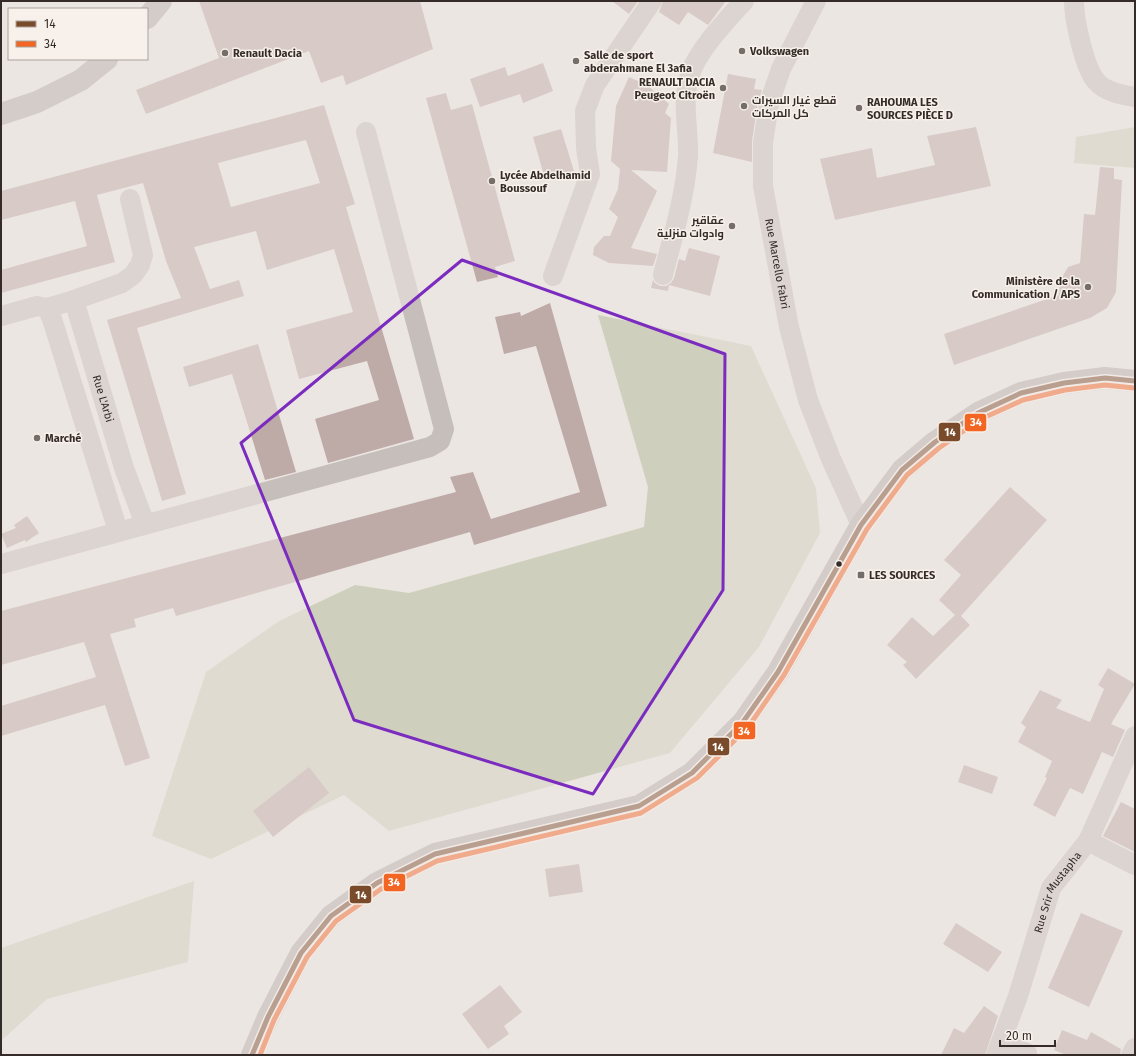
<svg xmlns="http://www.w3.org/2000/svg" width="1136" height="1056" font-family="'Fira Sans',Cairo,sans-serif">
<style>
.green{fill:#cfcfbd}
.building{fill:#beaaa6;fill-rule:evenodd}
.lines{fill:none;stroke-linecap:round;stroke-linejoin:round}
.minor{stroke:#c5bebb;stroke-width:20}
.major{stroke:#b3adaa;stroke-width:22}
.bus-1-casing{stroke:#f8f0ea;stroke-width:8}
.bus-2-casing{stroke:#f8f0ea;stroke-width:8}
.bus-1{stroke:#7a4b2a;stroke-width:5}
.bus-2{stroke:#f26522;stroke-width:5}
.marked{fill:none;stroke:#7b2cbf;stroke-width:3;stroke-linejoin:round}
.poi-dot{fill:#756d6a;stroke:#f8f0ea;stroke-width:1.5}
.bus-dot{fill:#352c29;stroke:#f8f0ea;stroke-width:1.5}
.labels{text-anchor:middle;stroke-width:3;stroke-linejoin:round;paint-order:stroke}
.poi-label{font-size:11px;font-weight:bold;fill:#352c29;stroke:#f8f0ea;text-anchor:start}
.street-label{font-size:11px;fill:#352c29;stroke:#f8f0ea}
.line-badge{stroke:#f8f0ea;stroke-width:1.5}
.badge-label{font-size:11px;text-anchor:middle;font-weight:bold;fill:#fff}
</style>
<rect width="100%" height="100%" fill="#ece6e2"/>
<g class="green">
<polygon points="1135,127 1135,168 1074,163 1076,137"/>
<polygon points="598,315 751,346 816,488 820,533 759,647 670,753 389,831 344,795 211,859 152,836 206,672 279,621 355,585 409,593 644,527 648,487"/>
<polygon points="194,881 188,962 47,999 1,1041 1,948"/>
</g>
<g class="building">
<polygon points="199,1 420,1 433,49 346,85 343,75 321,83 309,51 146,114 136,90 219,58"/>
<polygon points="612,1 638,1 629,14"/>
<polygon points="663,1 726,1 708,25 688,12 679,25 659,12"/>
<polygon points="543,63 553,91 523,103 520,94 480,107 470,79 505,67 508,76"/>
<polygon points="728,74 756,79 754,89 762,90 758,102 752,141 752,162 713,153"/>
<polygon points="629,77 647,85 669,104 665,113 671,118 667,172 631,170 657,191 631,248 657,254 653,266 609,263 593,255 594,247 604,236 610,236 618,217 609,209 618,189 620,169 611,161 616,106"/>
<polygon points="446,93 451,110 472,104 515,261 495,267 498,277 477,282 426,98"/>
<path d="M324,105l31,99 -9,3 68,232 -86,24 -13,-44 64,-19 -12,-39 -68,18 -13,-49 67,-18 -19,-63 -67,21 -11,-39 -62,16 16,42 29,-9 5,16 -107,32 49,166 -24,7 -55,-181 74,-22 -15,-37 -23,-78 -46,12 18,67 -114,31v-23l86,-24 -12,-45 -74,19v-29zM306,140l14,43 -89,24 -13,-44z"/>
<polygon points="976,127 991,186 835,220 820,159 872,148 877,178 935,165 927,136"/>
<polygon points="561,129 574,171 545,179 533,137"/>
<polygon points="1100,167 1114,168 1114,179 1122,180 1116,292 1107,308 1090,318 954,365 944,334 1059,295 1060,281 1068,267 1080,263 1084,214 1095,215"/>
<polygon points="689,248 720,256 710,296 669,285 668,291 651,288 653,280 655,283 660,286 666,286 671,283 674,278 679,259 685,261"/>
<polygon points="550,303 607,506 474,545 470,532 176,616 173,608 134,619 136,627 110,634 150,758 125,766 105,705 1,736 1,706 96,677 84,642 1,665 1,611 456,492 450,477 473,472 491,519 580,492 536,346 504,354 495,317 520,312 521,316"/>
<polygon points="258,344 296,472 265,480 232,374 189,387 183,367"/>
<polygon points="1010,487 1047,520 961,616 970,625 916,679 903,665 907,662 887,645 912,617 933,636 955,615 939,600 961,575 944,560"/>
<polygon points="27,516 39,533 26,542 25,540 7,548 1,534 16,528 14,525"/>
<polygon points="1108,668 1135,684 1111,724 1125,730 1113,757 1102,752 1083,794 1070,788 1055,817 1033,805 1047,778 1045,777 1052,761 1018,742 1026,727 1021,723 1040,690 1062,700 1056,708 1090,722 1104,689 1098,685"/>
<polygon points="964,765 998,777 992,794 958,782"/>
<polygon points="309,767 329,793 273,837 253,811"/>
<polygon points="1121,802 1135,809 1135,852 1103,836"/>
<polygon points="579,864 583,892 549,897 545,869"/>
<polygon points="1081,913 1123,931 1089,1007 1048,988"/>
<polygon points="956,923 1002,952 988,972 943,944"/>
<polygon points="500,985 522,1012 504,1026 509,1034 488,1049 462,1014"/>
<polygon points="984,1006 998,1016 985,1055 941,1055 954,1028 964,1033"/>
<polygon points="1062,1030 1087,1040 1091,1032 1121,1049 1120,1055 1066,1055 1054,1050"/>
</g>
<g class="lines">
<g class="minor">
<path id="s1" d="M816,1l-35,68 -12,35 -6,39v43l26,141 19,73 23,59 30,66"/>
<path d="M1074,1c0,18 10,66 22,80 9,11 26,14 39,16"/>
<path d="M663,275c10,-39 22,-78 25,-119 1,-28 -7,-54 2,-82 9,-25 36,-53 54,-73"/>
<polyline points="553,276 590,174 586,148 585,111 595,85 652,1"/>
<polyline points="74,300 122,283 133,275 140,265 143,255 130,199"/>
<path id="s2" d="M47,308l27,-8 50,168 21,56"/>
<polyline points="1,316 37,306 47,308 52,319 118,531"/>
<polyline points="1,564 430,447 440,441 444,429 366,132"/>
<polyline points="1088,841 1135,865"/>
<polyline points="1001,1043 1027,1053"/>
<path id="s3" d="M996,1055l22,-59 33,-108 37,-47 47,-105"/>
<polyline points="1131,1055 1135,1048"/>
</g>
<g class="major">
<polyline points="147,18 161,1"/>
<polyline points="1,114 37,102 81,80 107,59"/>
<polyline points="252,1055 268,1017 301,953 331,916 377,883 435,854 639,806 692,773 743,722 778,672 861,525 902,470 935,442 978,413 1021,393 1064,383 1105,378 1135,381"/>
</g>
<defs>
<polyline id="bus-1" points="252,1055 268,1017 301,953 331,916 377,883 435,854 639,806 692,773 743,722 778,672 861,525 902,470 935,442 978,413 1021,393 1064,383 1105,378 1135,381"/>
<polyline id="bus-2" points="260,1055 274,1020 307,957 336,921 381,889 437,861 641,813 697,778 749,726 784,675 867,529 907,475 939,448 981,419 1023,400 1065,390 1105,385 1134,388"/>
</defs>
<use href="#bus-1" class="bus-1-casing"/>
<use href="#bus-2" class="bus-2-casing"/>
<use href="#bus-1" class="bus-1"/>
<use href="#bus-2" class="bus-2"/>
</g>
<path d="M0 0H1136V1056H0ZM462,260l263,94 -2,236 -130,204 -239,-74 -113,-277z" fill="#ece6e2" fill-opacity=".55" fill-rule="evenodd"/>
<path class="marked" d="M462,260l263,94 -2,236 -130,204 -239,-74 -113,-277z"/>
<g class="poi-dot">
<circle cx="742" cy="51" r="4"/>
<circle cx="225" cy="53" r="4"/>
<circle cx="576" cy="61" r="4"/>
<circle cx="723" cy="88" r="4"/>
<circle cx="744" cy="106" r="4"/>
<circle cx="859" cy="108" r="4"/>
<circle cx="492" cy="181" r="4"/>
<circle cx="732" cy="226" r="4"/>
<circle cx="1088" cy="287" r="4"/>
<circle cx="37" cy="438" r="4"/>
<rect x="857" y="571" width="8" height="8" rx="2"/>
</g>
<circle class="bus-dot" cx="839" cy="564" r="3.5"/>
<g class="labels">
<g class="poi-label">
<text x="750" y="55">Volkswagen</text>
<text x="233" y="57">Renault Dacia</text>
<text x="584" y="59">Salle de sport<tspan x="584" dy="13">abderahmane El 3afia</tspan></text>
<text x="715" y="86" text-anchor="end">RENAULT DACIA<tspan x="715" dy="13">Peugeot Citroën</tspan></text>
<text x="752" y="104">قطع غيار السيرات<tspan x="752" dy="13">كل المركات</tspan></text>
<text x="867" y="106">RAHOUMA LES<tspan x="867" dy="13">SOURCES PIÈCE D</tspan></text>
<text x="500" y="179">Lycée Abdelhamid<tspan x="500" dy="13">Boussouf</tspan></text>
<text x="724" y="224" text-anchor="end">عقاقير<tspan x="724" dy="13">وادوات منزلية</tspan></text>
<text x="1080" y="285" text-anchor="end">Ministère de la<tspan x="1080" dy="13">Communication / APS</tspan></text>
<text x="45" y="442">Marché</text>
<text x="869" y="579">LES SOURCES</text>
</g>
<g class="street-label">
<text dy="4" stroke="none"><textPath href="#s1" startOffset="275">Rue Marcello Fabri</textPath></text>
<text dy="4" stroke="none"><textPath href="#s2" startOffset="131">Rue L'Arbi</textPath></text>
<text dy="4" stroke="none"><textPath href="#s3" startOffset="175">Rue Srir Mustapha</textPath></text>
</g>
</g>
<g class="line-badge">
<rect x="964" y="413" width="23" height="19" rx="4" fill="#f26522"/>
<rect x="938" y="422" width="23" height="20" rx="4" fill="#7a4b2a"/>
<rect x="733" y="721" width="23" height="19" rx="4" fill="#f26522"/>
<rect x="707" y="737" width="23" height="19" rx="4" fill="#7a4b2a"/>
<rect x="383" y="873" width="23" height="19" rx="4" fill="#f26522"/>
<rect x="349" y="885" width="23" height="19" rx="4" fill="#7a4b2a"/>
</g>
<g class="badge-label">
<text x="976" y="426">34</text>
<text x="950" y="436">14</text>
<text x="744" y="735">34</text>
<text x="718" y="751">14</text>
<text x="394" y="886">34</text>
<text x="361" y="899">14</text>
</g>
<rect width="1136" height="1056" fill="none" stroke="#352c29" stroke-width="4"/>
<rect x="8" y="8" width="140" height="52" fill="#f8f0ea" stroke="#aaa29d"/>
<rect x="16" y="21" width="20" height="6" fill="#7a4b2a" stroke="#aaa29d"/>
<text x="44" y="28" font-size="12" fill="#352c29">14</text>
<rect x="16" y="41" width="20" height="6" fill="#f26522" stroke="#aaa29d"/>
<text x="44" y="48" font-size="12" fill="#352c29">34</text>
<path d="M1000 1040v6h55v-6" fill="none" stroke="#352c29" stroke-width="2"/>
<text x="1006" y="1040" font-size="12" fill="#352c29" stroke="#f8f0ea" stroke-width="3" paint-order="stroke">20 m</text>
</svg>
